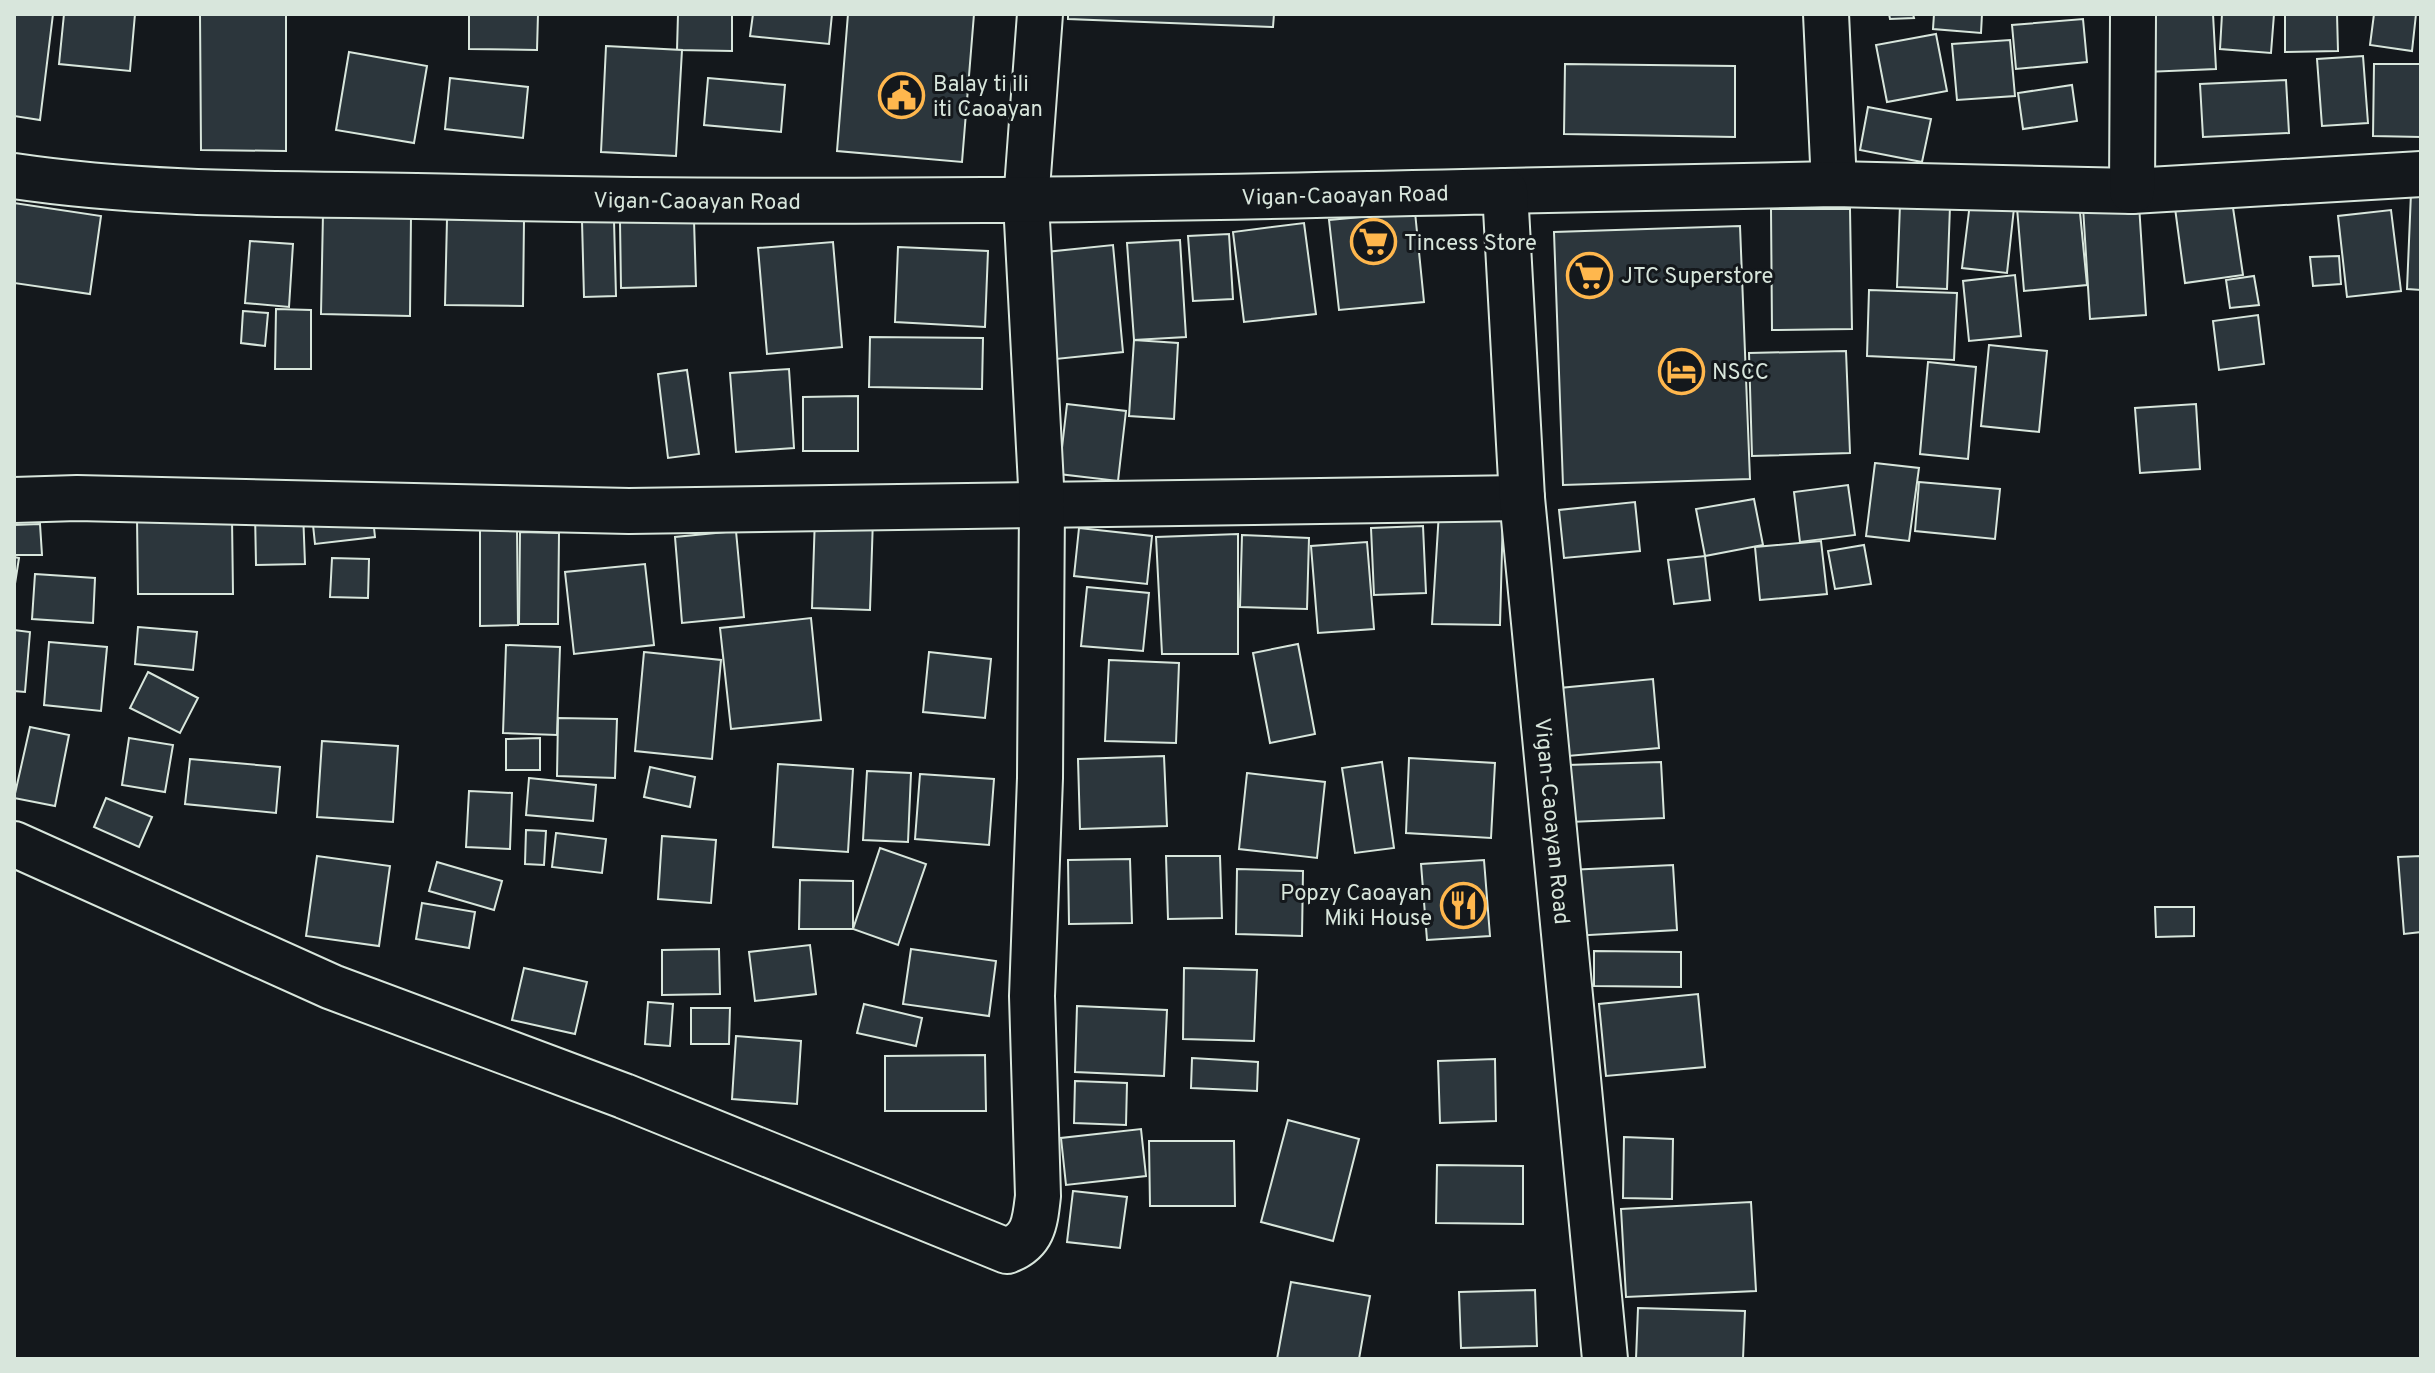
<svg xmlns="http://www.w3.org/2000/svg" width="2435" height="1373" font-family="Overpass,sans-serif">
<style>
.building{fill:#2c363c;stroke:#d8e6dc;stroke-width:2}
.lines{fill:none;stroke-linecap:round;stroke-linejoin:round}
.minor-casing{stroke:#d8e6dc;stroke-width:48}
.major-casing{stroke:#d8e6dc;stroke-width:48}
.minor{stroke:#14181c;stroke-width:44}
.major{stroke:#14181c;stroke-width:44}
.labels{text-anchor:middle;stroke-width:6;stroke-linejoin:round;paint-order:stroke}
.poi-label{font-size:22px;fill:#d8e6dc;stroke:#14181c;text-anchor:start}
.street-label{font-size:22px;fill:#d8e6dc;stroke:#14181c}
</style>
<rect width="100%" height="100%" fill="#14181c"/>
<g class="building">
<polygon points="14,14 53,14 40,120 14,116"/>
<polygon points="64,14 135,14 130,71 59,64"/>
<polygon points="200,14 286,14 286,151 201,150"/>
<polygon points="469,14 538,14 537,50 469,49"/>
<polygon points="678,14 732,14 732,51 677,50"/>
<polygon points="753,14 832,14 829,44 750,36"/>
<polygon points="848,14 974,14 962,162 837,151"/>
<polygon points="1068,14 1274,14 1273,27 1068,19"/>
<polygon points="1889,14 1913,14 1914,18 1890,19"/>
<polygon points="1934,14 1982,14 1981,33 1933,29"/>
<polygon points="2144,14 2213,14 2216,69 2146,72"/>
<polygon points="2222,14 2274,14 2271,53 2220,49"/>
<polygon points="2285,14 2337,14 2338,51 2285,52"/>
<polygon points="2374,14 2416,14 2412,51 2370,45"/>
<polygon points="2083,19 2087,62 2016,69 2012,25"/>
<polygon points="1936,34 1947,91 1887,102 1876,45"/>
<polygon points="2010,40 2015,96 1957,100 1952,44"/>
<polygon points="606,46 682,50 676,156 601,152"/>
<polygon points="349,52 427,66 414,143 336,130"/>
<polygon points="2363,56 2368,123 2322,126 2317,59"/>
<polygon points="1565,64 1735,66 1735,137 1564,134"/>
<polygon points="2374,64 2421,64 2421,137 2373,136"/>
<polygon points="450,78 528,87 523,138 445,129"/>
<polygon points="708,78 785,85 781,132 704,125"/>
<polygon points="2286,80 2289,133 2203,137 2200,84"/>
<polygon points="2072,85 2077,121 2023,129 2018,93"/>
<polygon points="1868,107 1931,119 1922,162 1860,150"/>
<polygon points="2411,193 2421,193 2421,290 2407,289"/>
<polygon points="2232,201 2243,275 2185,283 2175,208"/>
<polygon points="2079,202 2087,285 2024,291 2017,208"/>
<polygon points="14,203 101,216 90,294 14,283"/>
<polygon points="1970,203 2014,208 2007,273 1962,268"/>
<polygon points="1900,204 1950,206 1947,289 1897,287"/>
<polygon points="2139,204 2146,315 2090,319 2083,207"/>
<polygon points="1771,209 1850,209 1852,329 1772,330"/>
<polygon points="2391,210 2401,291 2347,297 2338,216"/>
<polygon points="1415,212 1424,302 1339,310 1329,220"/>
<polygon points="323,213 411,215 410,316 321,314"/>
<polygon points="447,219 524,220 523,306 445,305"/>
<polygon points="614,220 616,296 584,297 582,221"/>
<polygon points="694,220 696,286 621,288 620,222"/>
<polygon points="1304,223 1316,314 1244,322 1233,232"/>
<polygon points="1740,226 1750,479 1563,485 1554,232"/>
<polygon points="1229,234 1233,299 1193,301 1188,236"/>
<polygon points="1180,240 1186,337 1134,340 1127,243"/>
<polygon points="250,241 293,244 289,307 245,303"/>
<polygon points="833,242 842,347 767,354 758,248"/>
<polygon points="1113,245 1123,352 1056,359 1046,252"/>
<polygon points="898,247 988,251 985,327 895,322"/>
<polygon points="2339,256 2341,284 2313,286 2310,257"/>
<polygon points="2015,275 2021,336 1969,341 1963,281"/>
<polygon points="2254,276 2259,305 2230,308 2226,280"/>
<polygon points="1869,290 1957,293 1954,360 1867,356"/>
<polygon points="276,309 311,310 311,369 275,369"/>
<polygon points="243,311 268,313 265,346 241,343"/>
<polygon points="2258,315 2264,364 2219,370 2213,321"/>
<polygon points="870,337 983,338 982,389 869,387"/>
<polygon points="1134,340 1178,343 1174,419 1129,416"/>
<polygon points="1989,345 2047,351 2039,432 1981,426"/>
<polygon points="1846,351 1850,453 1752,456 1749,353"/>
<polygon points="1928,362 1976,367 1968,459 1920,454"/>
<polygon points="789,369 794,448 736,452 730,373"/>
<polygon points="687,370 699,454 668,458 658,374"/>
<polygon points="858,396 858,451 803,451 803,397"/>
<polygon points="1067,404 1126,411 1118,481 1059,474"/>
<polygon points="2196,404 2200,469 2140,473 2135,408"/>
<polygon points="1875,463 1919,468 1909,541 1866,536"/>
<polygon points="1919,482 2000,489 1995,539 1915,531"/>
<polygon points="1848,485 1855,535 1800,542 1794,492"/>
<polygon points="1754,499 1763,545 1705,556 1696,509"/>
<polygon points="1635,502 1640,551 1564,558 1559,510"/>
<polygon points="372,509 375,537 315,544 312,515"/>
<polygon points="303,511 305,564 256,565 255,512"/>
<polygon points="1439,512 1503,513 1500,625 1432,624"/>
<polygon points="815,516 873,518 870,610 812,608"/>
<polygon points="137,518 232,518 233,594 138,594"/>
<polygon points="40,524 42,555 14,555 14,525"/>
<polygon points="1423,526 1426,593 1374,595 1371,528"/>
<polygon points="517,528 518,625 480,626 480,529"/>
<polygon points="1079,528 1152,536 1147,584 1074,576"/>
<polygon points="736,531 744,617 682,623 675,537"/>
<polygon points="520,532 559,533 558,624 519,624"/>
<polygon points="1238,534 1238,654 1162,654 1156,537"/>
<polygon points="1242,535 1309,538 1307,609 1240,607"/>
<polygon points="1821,541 1827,594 1760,600 1755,547"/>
<polygon points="1367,542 1374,629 1318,633 1311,546"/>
<polygon points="1864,545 1871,584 1835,589 1828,551"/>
<polygon points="1705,556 1710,600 1674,604 1668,560"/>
<polygon points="14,557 19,558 14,590"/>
<polygon points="332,558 369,559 368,598 330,597"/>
<polygon points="645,564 654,645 574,654 565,572"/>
<polygon points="35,574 95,578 93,623 32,619"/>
<polygon points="1087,587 1149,593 1143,651 1081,646"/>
<polygon points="811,618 821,720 731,729 720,628"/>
<polygon points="138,627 197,632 193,670 135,664"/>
<polygon points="14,630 30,632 25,692 14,691"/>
<polygon points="49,642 107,647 101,711 44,705"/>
<polygon points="1298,644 1315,734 1270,743 1253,653"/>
<polygon points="506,645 560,647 557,735 503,733"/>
<polygon points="644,652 721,660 712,759 635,751"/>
<polygon points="929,652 991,659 985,718 923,712"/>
<polygon points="1109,660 1179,663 1176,743 1105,741"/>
<polygon points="148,672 198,698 180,733 130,708"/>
<polygon points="1653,679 1659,748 1556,757 1549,689"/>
<polygon points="558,718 617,719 615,778 557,776"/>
<polygon points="30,727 69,735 55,806 14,798"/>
<polygon points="129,738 173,745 165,792 122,785"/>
<polygon points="540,738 540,770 506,770 506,739"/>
<polygon points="322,741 398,746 393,822 317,817"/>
<polygon points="1164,756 1167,826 1080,829 1078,759"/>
<polygon points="1409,758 1495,763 1491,838 1406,833"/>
<polygon points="190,759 280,767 276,813 185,804"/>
<polygon points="1382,762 1394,848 1355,853 1342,768"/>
<polygon points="1661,762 1664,818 1570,822 1568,765"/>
<polygon points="778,764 853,769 848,852 773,847"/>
<polygon points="650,767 695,777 690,807 644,797"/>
<polygon points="867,771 911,773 908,842 863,840"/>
<polygon points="1247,773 1325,782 1317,858 1239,849"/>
<polygon points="920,774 994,779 989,845 915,839"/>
<polygon points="529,778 596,785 593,821 526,815"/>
<polygon points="469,791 512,793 510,849 466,847"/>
<polygon points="106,798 152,817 139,847 94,827"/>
<polygon points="526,830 546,831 544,865 525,864"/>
<polygon points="556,833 606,839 602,873 552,867"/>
<polygon points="662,836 716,840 711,903 658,899"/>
<polygon points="880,848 926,864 898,945 853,929"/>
<polygon points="317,856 390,866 379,946 306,936"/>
<polygon points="1166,856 1220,856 1222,918 1168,919"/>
<polygon points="2421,856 2421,932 2404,934 2398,857"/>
<polygon points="1130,859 1132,923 1069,924 1068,860"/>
<polygon points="1484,860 1490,936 1427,940 1421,864"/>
<polygon points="437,862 502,881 494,910 429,891"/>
<polygon points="1673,865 1677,930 1572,936 1568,870"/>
<polygon points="1237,869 1303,871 1302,936 1236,934"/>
<polygon points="800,880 853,881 853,929 799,929"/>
<polygon points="422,903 475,912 469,948 416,939"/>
<polygon points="2155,907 2194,907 2194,936 2156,937"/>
<polygon points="810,945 816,994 755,1001 749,952"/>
<polygon points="719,949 720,994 662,995 662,950"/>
<polygon points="911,949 996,961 989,1016 903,1004"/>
<polygon points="1594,951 1681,952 1681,987 1594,986"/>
<polygon points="524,968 587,982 575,1034 512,1020"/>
<polygon points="1184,968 1257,970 1254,1041 1183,1039"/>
<polygon points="1698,994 1705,1067 1606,1076 1599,1004"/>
<polygon points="648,1002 673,1004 670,1046 645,1044"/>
<polygon points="864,1004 922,1018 916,1046 857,1033"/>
<polygon points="1077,1006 1167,1010 1164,1076 1075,1072"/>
<polygon points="691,1008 730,1008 729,1044 691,1044"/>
<polygon points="736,1036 801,1041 797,1104 732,1099"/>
<polygon points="985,1055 986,1111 885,1111 885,1056"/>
<polygon points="1192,1058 1258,1062 1257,1091 1191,1088"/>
<polygon points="1495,1059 1496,1121 1440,1123 1438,1061"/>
<polygon points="1075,1081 1127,1083 1126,1125 1074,1123"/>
<polygon points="1288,1120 1359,1139 1333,1241 1261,1222"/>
<polygon points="1141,1129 1146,1176 1066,1185 1061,1138"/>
<polygon points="1624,1137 1673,1139 1672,1199 1623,1198"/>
<polygon points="1149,1141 1234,1141 1235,1206 1150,1206"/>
<polygon points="1437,1165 1523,1166 1523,1224 1436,1223"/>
<polygon points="1073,1191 1127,1197 1120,1248 1067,1242"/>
<polygon points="1751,1202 1756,1291 1626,1297 1621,1209"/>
<polygon points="1291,1282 1370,1296 1359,1359 1277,1359"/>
<polygon points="1535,1290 1537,1346 1461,1348 1459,1292"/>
<polygon points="1638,1308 1745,1311 1743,1359 1636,1359"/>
</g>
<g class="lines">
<defs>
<g id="minor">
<polyline points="1826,14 1834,184"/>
<polyline points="1505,191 1834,184 2132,191 2421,174"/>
<polyline points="2132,191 2133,14"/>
<polyline points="14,500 77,498 629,511 1522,498"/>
<path d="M14,844l318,143 292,109 383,155c27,-10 28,-29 31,-55l-6,-200 8,-218 2,-274 -16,-302 14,-188"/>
</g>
<g id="major">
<path id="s1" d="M14,176c148,22 300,17 449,21 348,8 695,2 1042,-6l17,307 83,861"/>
</g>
</defs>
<use href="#minor" class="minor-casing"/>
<use href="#major" class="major-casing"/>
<use href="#minor" class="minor"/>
<use href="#major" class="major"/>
</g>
<defs>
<symbol id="civic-ring" viewBox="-11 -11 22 22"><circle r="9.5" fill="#14181c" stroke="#ffb74d" stroke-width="1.5"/><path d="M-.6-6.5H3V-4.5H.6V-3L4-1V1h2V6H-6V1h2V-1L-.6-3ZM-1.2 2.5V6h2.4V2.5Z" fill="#ffb74d"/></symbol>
<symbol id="supermarket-ring" viewBox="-11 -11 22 22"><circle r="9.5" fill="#14181c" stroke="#ffb74d" stroke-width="1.5"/><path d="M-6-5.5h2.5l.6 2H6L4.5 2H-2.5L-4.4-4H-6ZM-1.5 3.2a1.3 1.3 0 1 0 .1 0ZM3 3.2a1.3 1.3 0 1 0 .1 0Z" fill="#ffb74d"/></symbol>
<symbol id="hotel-ring" viewBox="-11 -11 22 22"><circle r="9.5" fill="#14181c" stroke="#ffb74d" stroke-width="1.5"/><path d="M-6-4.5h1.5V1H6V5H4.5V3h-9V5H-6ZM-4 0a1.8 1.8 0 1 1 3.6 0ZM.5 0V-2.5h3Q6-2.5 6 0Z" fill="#ffb74d"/></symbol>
<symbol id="restaurant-ring" viewBox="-11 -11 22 22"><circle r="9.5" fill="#14181c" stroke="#ffb74d" stroke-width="1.5"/><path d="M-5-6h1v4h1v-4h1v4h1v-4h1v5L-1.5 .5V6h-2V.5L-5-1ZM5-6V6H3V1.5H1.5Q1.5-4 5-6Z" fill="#ffb74d"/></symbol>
</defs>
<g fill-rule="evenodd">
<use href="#civic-ring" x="876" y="70" width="51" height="51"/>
<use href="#supermarket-ring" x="1348" y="216" width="51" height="51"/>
<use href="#supermarket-ring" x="1564" y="250" width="51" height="51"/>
<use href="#hotel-ring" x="1656" y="346" width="51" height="51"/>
<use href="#restaurant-ring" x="1438" y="880" width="51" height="51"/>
</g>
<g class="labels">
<g class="poi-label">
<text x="933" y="91">Balay ti ili<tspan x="933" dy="25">iti Caoayan</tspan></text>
<text x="1404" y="250">Tincess Store</text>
<text x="1621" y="283">JTC Superstore</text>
<text x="1712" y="379">NSCC</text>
<text x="1432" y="900" text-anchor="end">Popzy Caoayan<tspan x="1432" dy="25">Miki House</tspan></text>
</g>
<g class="street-label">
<text dy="8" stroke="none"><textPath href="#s1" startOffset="1332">Vigan-Caoayan Road</textPath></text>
<text dy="8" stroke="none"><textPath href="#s1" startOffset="684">Vigan-Caoayan Road</textPath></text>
<text dy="8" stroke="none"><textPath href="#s1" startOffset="2124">Vigan-Caoayan Road</textPath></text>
</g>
</g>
<rect width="2435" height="1373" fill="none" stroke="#d8e6dc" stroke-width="32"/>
</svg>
